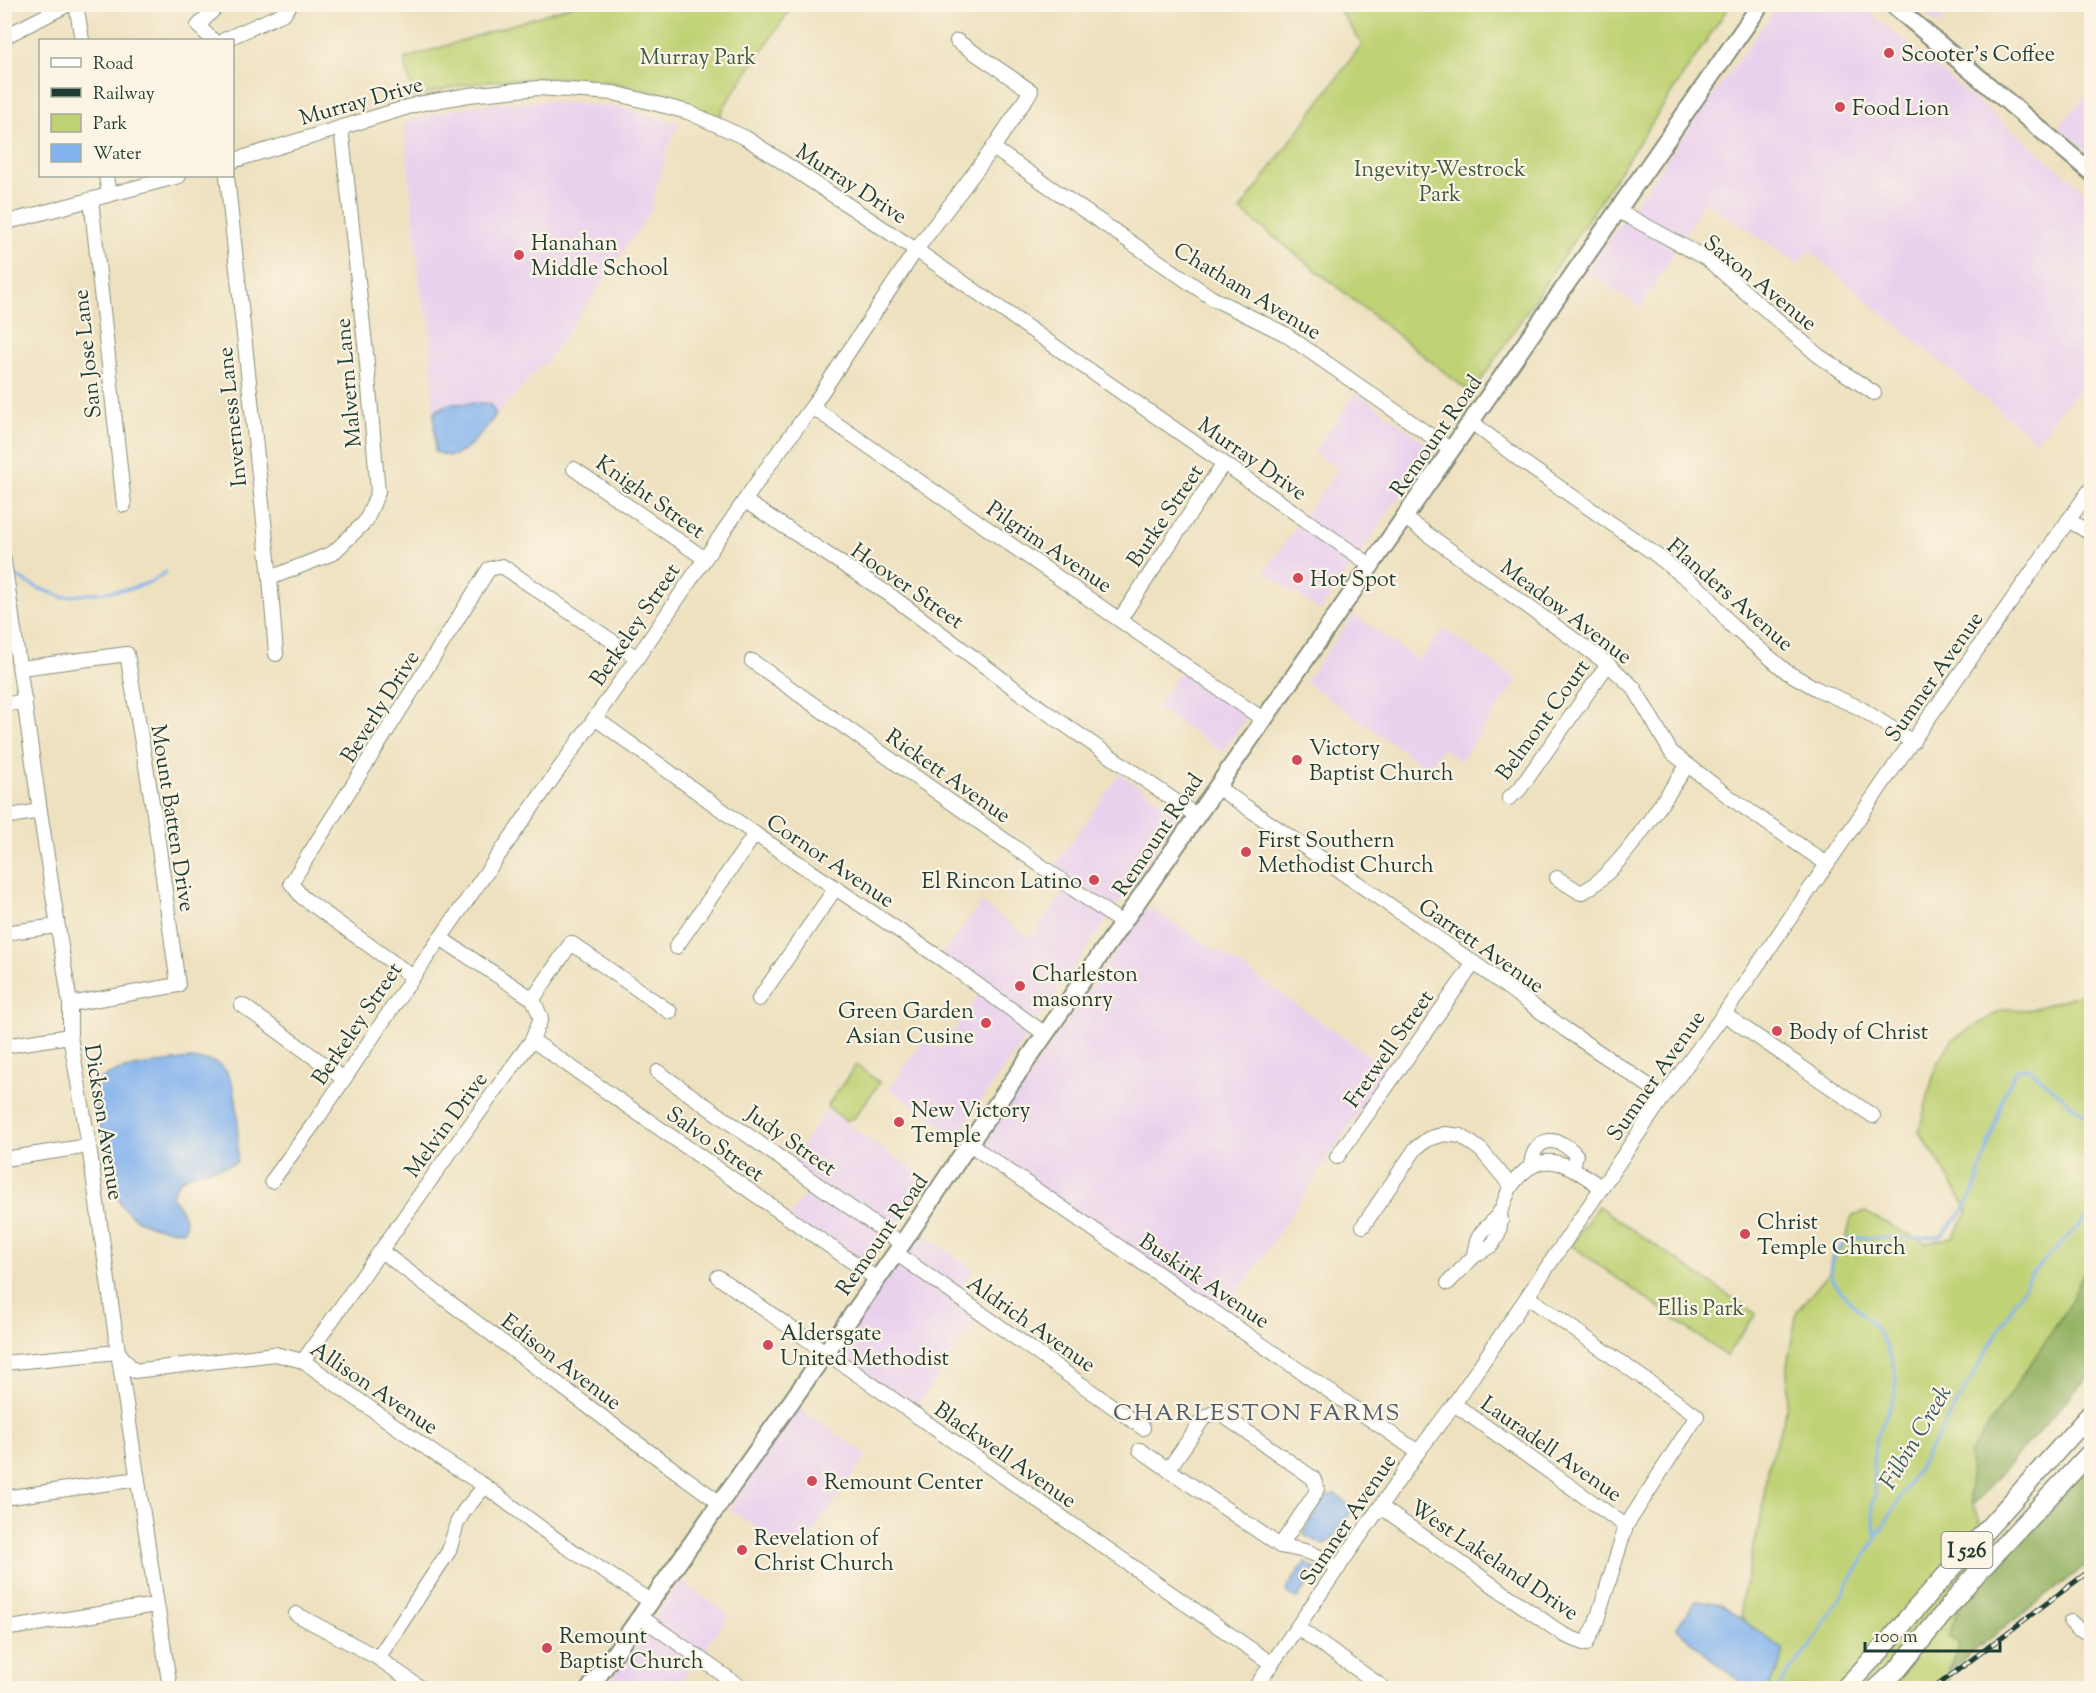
<svg xmlns="http://www.w3.org/2000/svg" width="2096" height="1693" font-family="'Sorts Mill Goudy',serif">
<style>
.built{fill:#e9d1ed}
.green{fill:#bfd275;stroke:#6f8854;stroke-width:1.5}
.forest{fill:#97b466;stroke:#5b784d;stroke-width:1.5}
.water{fill:#83b3ee;stroke:#517891;stroke-width:1.5}
.lines{fill:none;stroke-linecap:round;stroke-linejoin:round}
.stream{stroke:#83b3ee;stroke-width:3}
.minor-casing{stroke:#868f7a;stroke-width:16}
.major-casing{stroke:#868f7a;stroke-width:20}
.highway-casing{stroke:#868f7a;stroke-width:21}
.minor{stroke:#fff;stroke-width:14}
.major{stroke:#fff;stroke-width:16}
.highway{stroke:#fff;stroke-width:18}
.rail-casing{stroke:#1f3d34;stroke-width:5}
.rail{stroke:#fcf5e5;stroke-width:3;stroke-dasharray:9;stroke-linecap:butt}
.poi-dot{fill:#d1495b;stroke:#fcf5e5;stroke-width:2}
.labels{text-anchor:middle;stroke-width:4.5;stroke-linejoin:round;paint-order:stroke}
.shield{fill:#fcf5e5;stroke:#617469;stroke-width:1.5}
.shield-label{font-size:21px;font-weight:bold;fill:#1f3d34}
.poi-label{font-size:22px;fill:#1f3d34;stroke:#fcf5e5;text-anchor:start}
.park-label{font-size:22px;fill:#3f5b41;stroke:#fcf5e5}
.street-label{font-size:22px;fill:#1f3d34;stroke:#fcf5e5}
.neighbourhood-label{font-size:24px;letter-spacing:1.5px;fill:#505e6b;stroke:#fcf5e5}
.water-label{font-size:24px;font-style:italic;fill:#385a62;stroke:#fcf5e5}
</style>
<rect width="100%" height="100%" fill="#fcf5e5"/>
<filter id="ink" filterUnits="userSpaceOnUse"><feTurbulence type="fractalNoise" baseFrequency=".0167" numOctaves="2"/><feDisplacementMap in="SourceGraphic" scale="12" xChannelSelector="R" yChannelSelector="G"/><feConvolveMatrix kernelMatrix="1 2 1 2 8 2 1 2 1" color-interpolation-filters="sRGB"/></filter>
<filter id="wash" filterUnits="userSpaceOnUse"><feTurbulence type="fractalNoise" baseFrequency=".008" numOctaves="4" result="noise"/><feDisplacementMap in="SourceGraphic" scale="24" xChannelSelector="R" yChannelSelector="G"/><feGaussianBlur stdDeviation="1.35" result="paint"/><feColorMatrix in="noise" values="0 0 0 0 0 0 0 0 0 0 0 0 0 0 0 0 0 1.4 0 .05"/><feComposite in="paint" operator="in"/></filter>
<g filter="url(#wash)">
<rect width="100%" height="100%" fill="#eee1c0"/>
<g class="built">
<polygon points="1778,5 1861,5 2091,196 2091,373 2036,441 1878,310 1809,250 1799,264 1705,201 1641,307 1586,272"/>
<polygon points="1914,5 1956,5 1938,25"/>
<polygon points="2091,89 2091,154 2058,128"/>
<polygon points="547,101 618,107 679,123 668,148 650,212 600,286 546,363 539,367 470,445 459,454 449,456 435,452 430,322 421,294 404,122 450,110 484,104"/>
<polygon points="1357,392 1433,449 1320,610 1264,572 1338,469 1313,452"/>
<polygon points="1354,615 1419,661 1443,629 1518,680 1460,761 1443,748 1427,768 1305,682"/>
<polygon points="1185,665 1251,711 1223,752 1155,707"/>
<polygon points="1120,774 1180,814 957,1136 889,1089 924,1040 940,1050 983,989 939,958 981,903 1030,938 1069,886 1050,872"/>
<polygon points="1146,906 1240,965 1388,1069 1222,1317 978,1150"/>
<polygon points="826,1110 927,1179 864,1270 788,1218 815,1182 790,1164"/>
<polygon points="919,1232 974,1269 957,1295 982,1313 911,1414 832,1358"/>
<polygon points="797,1407 867,1455 798,1555 729,1509"/>
<polygon points="681,1580 729,1615 676,1688 605,1688"/>
</g>
<g class="green">
<path d="M794,4l-69,101 -6,13c-24,-10 -48,-22 -73,-28 -71,-19 -162,-15 -232,8l-10,-39 170,-54z"/>
<polygon points="1336,5 1730,5 1472,394 1240,210 1362,44"/>
<polygon points="2091,978 2091,1264 2083,1274 2068,1308 1969,1455 1971,1467 1969,1496 1984,1529 1959,1607 1959,1644 1949,1670 1949,1688 1767,1688 1780,1668 1782,1649 1742,1619 1741,1601 1763,1508 1767,1469 1785,1416 1788,1395 1787,1366 1797,1311 1829,1273 1831,1259 1845,1243 1852,1216 1865,1212 1925,1243 1953,1237 1968,1211 1942,1167 1919,1132 1936,1065 1952,1040 2003,1009 2028,1010 2079,995"/>
<polygon points="856,1065 880,1083 854,1118 846,1121 827,1106"/>
<polygon points="1598,1206 1756,1314 1726,1356 1571,1245"/>
</g>
<g class="forest">
<path d="M2091,1264v109l-118,132c-7,-16 0,-33 -4,-50l99,-147 15,-34z"/>
<polygon points="2091,1465 2091,1561 1949,1670 1959,1644 1949,1636 1959,1607 2073,1483"/>
</g>
<g class="water">
<path d="M483,403l7,1 6,11c-10,12 -30,41 -47,41 -4,0 -10,-3 -14,-4l-1,-40 15,-8z"/>
<path d="M189,1059c11,1 23,0 32,7 21,18 17,70 16,96 -21,10 -61,5 -65,35 7,10 17,20 12,34 -20,-1 -48,-6 -62,-25 -7,-10 -6,-28 -9,-40 -4,-18 -30,-70 -12,-87 13,-12 68,-17 88,-20z"/>
<path d="M1336,1494l16,14v2c-8,11 -16,29 -28,35l-20,-10v-3l23,-36z"/>
<polygon points="1305,1562 1317,1570 1297,1599 1287,1593 1286,1590"/>
<path d="M1697,1600l24,4 61,45c2,16 -7,27 -15,39h-17l-26,-18 -48,-42z"/>
</g>
<g class="lines">
<g class="stream">
<polyline points="17,577 38,588 63,597 129,589 151,582 166,572"/>
<path d="M1876,1536c-1,-10 -4,-22 -3,-32 1,-5 3,-9 2,-13 -2,-16 -3,-30 0,-46 5,-27 28,-47 19,-77 -4,-15 -12,-33 -23,-45 -25,-29 -65,-50 -20,-85h66l24,-2 22,-25 12,-22 30,-97 12,-23 11,-1c22,17 41,37 64,52"/>
<polyline points="1779,1688 1788,1672 1809,1649 1943,1427 2032,1273 2092,1212"/>
</g>
</g>
</g>
<g filter="url(#ink)">
<g class="lines">
<defs>
<g id="minor">
<polyline points="76,4 82,40"/>
<polyline points="4,37 69,4"/>
<polyline points="213,40 198,26 219,4"/>
<polyline points="224,40 284,13 291,4"/>
<polyline points="993,148 1212,298 1285,334 1451,450"/>
<polyline points="232,161 418,104 469,95 538,88 614,93 688,112 746,138 916,250 1372,566"/>
<polyline points="106,176 109,194"/>
<polyline points="227,176 270,578 276,654"/>
<polyline points="91,199 124,505"/>
<polyline points="1617,210 1707,259 1819,356 1874,393"/>
<polyline points="4,223 179,176"/>
<polyline points="812,407 1264,720"/>
<polyline points="1473,420 1478,427 1520,460 1651,551 1706,594 1732,626 1787,672 1817,689 1860,708 1913,742"/>
<polyline points="574,469 704,558"/>
<polyline points="745,501 890,595 1042,709 1197,816"/>
<polyline points="1405,518 1608,664 1634,688 1671,752 1732,799 1827,864"/>
<polyline points="2068,520 2092,534"/>
<polyline points="4,561 40,811 70,1004 70,1036 89,1146 118,1352 170,1688"/>
<polyline points="270,578 333,553 366,521 378,492 366,353 341,127"/>
<polyline points="1120,619 1223,464"/>
<polyline points="752,661 1123,924"/>
<polyline points="21,668 127,654 155,820 178,985 70,1004"/>
<polyline points="4,705 25,701"/>
<polyline points="595,718 755,834 946,962 1045,1034"/>
<polyline points="1217,787 1474,963 1566,1030 1664,1096"/>
<polyline points="1509,798 1519,790 1608,664"/>
<polyline points="4,817 40,811"/>
<path d="M1557,878l24,15c38,-19 81,-92 106,-127"/>
<polyline points="4,933 57,926"/>
<polyline points="676,947 755,834"/>
<polyline points="413,977 302,897 291,883 489,569 502,566 637,658"/>
<polyline points="533,999 571,943 670,1012"/>
<polyline points="759,999 835,889"/>
<polyline points="242,1005 344,1079"/>
<polyline points="1724,1014 1873,1116"/>
<polyline points="532,1040 877,1279"/>
<polyline points="4,1046 70,1036"/>
<polyline points="658,1072 902,1244"/>
<polyline points="971,1141 978,1150 1418,1452"/>
<polyline points="1337,1157 1474,963"/>
<polyline points="4,1159 89,1146"/>
<path d="M1531,1165c3,-30 28,-30 45,-10l-3,12"/>
<polyline points="272,1181 315,1122 413,977 637,658 771,462 812,407 916,250 993,148 1031,91 957,41"/>
<polyline points="1363,1226 1416,1148 1428,1139 1445,1134 1461,1136 1481,1150 1511,1186"/>
<polyline points="381,1251 629,1437 720,1503"/>
<polyline points="896,1253 1143,1428"/>
<path d="M1474,1256c3,-30 15,-25 27,-46 4,-8 6,-18 11,-25 30,-41 58,-20 90,3"/>
<polyline points="718,1277 1272,1664"/>
<polyline points="1448,1283 1474,1256 1492,1245 1498,1235 1501,1221 1500,1212"/>
<polyline points="303,1361 441,1165 532,1040 541,1018 533,999 440,938"/>
<polyline points="4,1363 118,1352 134,1371 275,1354 303,1361 448,1463 485,1486 565,1546 650,1601"/>
<polyline points="1454,1404 1626,1526"/>
<path d="M1140,1450l140,96c26,4 37,7 58,23"/>
<polyline points="1168,1470 1203,1419 1213,1413 1221,1414 1313,1478 1317,1488 1315,1494 1280,1546"/>
<polyline points="4,1498 138,1479"/>
<polyline points="1381,1507 1564,1635 1586,1644 1595,1626 1626,1526 1697,1416 1528,1297"/>
<polyline points="296,1614 378,1658 421,1688"/>
<polyline points="641,1617 742,1688"/>
<polyline points="2071,1622 2078,1629 2092,1634"/>
<polyline points="1298,1628 1384,1688"/>
<polyline points="4,1629 156,1605"/>
<polyline points="378,1658 449,1551 457,1523 464,1511 485,1486"/>
<polyline points="1255,1688 1418,1452 1454,1404 1664,1096 1724,1014 1894,767 2092,487"/>
</g>
<g id="major">
<polyline points="1892,4 2092,173"/>
<polyline points="590,1688 902,1244 971,1141 1761,4"/>
</g>
<g id="highway">
<polyline points="1845,1688 1881,1650 1911,1614 2092,1412"/>
<polyline points="1877,1688 1898,1669 1969,1582 2092,1451"/>
</g>
</defs>
<use href="#minor" class="minor-casing"/>
<use href="#major" class="major-casing"/>
<use href="#highway" class="highway-casing"/>
<use href="#minor" class="minor"/>
<use href="#major" class="major"/>
<use href="#highway" class="highway"/>
<defs>
<polyline id="rail" points="1934,1688 2092,1569"/>
</defs>
<use href="#rail" class="rail-casing"/>
<use href="#rail" class="rail"/>
</g>
</g>
<g class="poi-dot">
<circle cx="1889" cy="53" r="6"/>
<circle cx="1840" cy="107" r="6"/>
<circle cx="519" cy="255" r="6"/>
<circle cx="1298" cy="578" r="6"/>
<circle cx="1297" cy="760" r="6"/>
<circle cx="1246" cy="852" r="6"/>
<circle cx="1094" cy="880" r="6"/>
<circle cx="1020" cy="986" r="6"/>
<circle cx="986" cy="1023" r="6"/>
<circle cx="1777" cy="1031" r="6"/>
<circle cx="899" cy="1122" r="6"/>
<circle cx="1745" cy="1234" r="6"/>
<circle cx="768" cy="1345" r="6"/>
<circle cx="812" cy="1481" r="6"/>
<circle cx="742" cy="1550" r="6"/>
<circle cx="547" cy="1648" r="6"/>
</g>
<g class="labels">
<rect class="shield" x="1941.5" y="1532" width="51" height="36" rx="4.5"/>
<g class="shield-label">
<text x="1967" y="1557">I 526</text>
</g>
<g class="poi-label">
<text x="1901" y="61">Scooter's Coffee</text>
<text x="1852" y="115">Food Lion</text>
<text x="531" y="250">Hanahan<tspan x="531" dy="25">Middle School</tspan></text>
<text x="1310" y="586">Hot Spot</text>
<text x="1309" y="755">Victory<tspan x="1309" dy="25">Baptist Church</tspan></text>
<text x="1258" y="847">First Southern<tspan x="1258" dy="25">Methodist Church</tspan></text>
<text x="1082" y="888" text-anchor="end">El Rincon Latino</text>
<text x="1032" y="981">Charleston<tspan x="1032" dy="25">masonry</tspan></text>
<text x="974" y="1018" text-anchor="end">Green Garden<tspan x="974" dy="25">Asian Cusine</tspan></text>
<text x="1789" y="1039">Body of Christ</text>
<text x="911" y="1117">New Victory<tspan x="911" dy="25">Temple</tspan></text>
<text x="1757" y="1229">Christ<tspan x="1757" dy="25">Temple Church</tspan></text>
<text x="780" y="1340">Aldersgate<tspan x="780" dy="25">United Methodist</tspan></text>
<text x="824" y="1489">Remount Center</text>
<text x="754" y="1545">Revelation of<tspan x="754" dy="25">Christ Church</tspan></text>
<text x="559" y="1643">Remount<tspan x="559" dy="25">Baptist Church</tspan></text>
</g>
<g class="park-label">
<text x="698" y="64">Murray Park</text>
<text x="1440" y="176">Ingevity-Westrock<tspan x="1440" dy="25">Park</tspan></text>
<text x="1701" y="1315">Ellis Park</text>
</g>
<g class="street-label">
<text transform="translate(361 100) rotate(-16)" y="8">Murray Drive</text>
<text transform="translate(852 183) rotate(33)" y="8">Murray Drive</text>
<text transform="translate(1761 282) rotate(39)" y="8">Saxon Avenue</text>
<text transform="translate(1248 290) rotate(31)" y="8">Chatham Avenue</text>
<text transform="translate(86 354) rotate(-96)" y="8">San Jose Lane</text>
<text transform="translate(347 383) rotate(-95)" y="8">Malvern Lane</text>
<text transform="translate(231 417) rotate(-96)" y="8">Inverness Lane</text>
<text transform="translate(1435 435) rotate(-55)" y="8">Remount Road</text>
<text transform="translate(1253 458) rotate(35)" y="8">Murray Drive</text>
<text transform="translate(651 496) rotate(35)" y="8">Knight Street</text>
<text transform="translate(1164 515) rotate(-56)" y="8">Burke Street</text>
<text transform="translate(1050 546) rotate(34)" y="8">Pilgrim Avenue</text>
<text transform="translate(908 585) rotate(35)" y="8">Hoover Street</text>
<text transform="translate(1731 594) rotate(41)" y="8">Flanders Avenue</text>
<text transform="translate(1567 611) rotate(37)" y="8">Meadow Avenue</text>
<text transform="translate(634 624) rotate(-56)" y="8">Berkeley Street</text>
<text transform="translate(1933 676) rotate(-55)" y="8">Sumner Avenue</text>
<text transform="translate(379 706) rotate(-58)" y="8">Beverly Drive</text>
<text transform="translate(1542 719) rotate(-54)" y="8">Belmont Court</text>
<text transform="translate(949 775) rotate(35)" y="8">Rickett Avenue</text>
<text transform="translate(174 818) rotate(81)" y="8">Mount Batten Drive</text>
<text transform="translate(1157 834) rotate(-56)" y="8">Remount Road</text>
<text transform="translate(831 860) rotate(34)" y="8">Cornor Avenue</text>
<text transform="translate(1482 945) rotate(35)" y="8">Garrett Avenue</text>
<text transform="translate(356 1023) rotate(-56)" y="8">Berkeley Street</text>
<text transform="translate(1388 1048) rotate(-55)" y="8">Fretwell Street</text>
<text transform="translate(1655 1075) rotate(-55)" y="8">Sumner Avenue</text>
<text transform="translate(105 1122) rotate(81)" y="8">Dickson Avenue</text>
<text transform="translate(445 1124) rotate(-54)" y="8">Melvin Drive</text>
<text transform="translate(792 1140) rotate(35)" y="8">Judy Street</text>
<text transform="translate(716 1143) rotate(35)" y="8">Salvo Street</text>
<text transform="translate(881 1234) rotate(-55)" y="8">Remount Road</text>
<text transform="translate(1205 1280) rotate(34)" y="8">Buskirk Avenue</text>
<text transform="translate(1032 1323) rotate(35)" y="8">Aldrich Avenue</text>
<text transform="translate(562 1361) rotate(37)" y="8">Edison Avenue</text>
<text transform="translate(375 1387) rotate(34)" y="8">Allison Avenue</text>
<text transform="translate(1552 1448) rotate(35)" y="8">Lauradell Avenue</text>
<text transform="translate(1006 1454) rotate(35)" y="8">Blackwell Avenue</text>
<text transform="translate(1347 1519) rotate(-56)" y="8">Sumner Avenue</text>
<text transform="translate(1495 1559) rotate(34)" y="8">West Lakeland Drive</text>
</g>
<g class="neighbourhood-label">
<text x="1257" y="1420">CHARLESTON FARMS</text>
</g>
<g class="water-label">
<text transform="translate(1915 1437) rotate(-59)" y="8">Filbin Creek</text>
</g>
</g>
<rect width="2096" height="1693" fill="none" stroke="#fcf5e5" stroke-width="24"/>
<rect x="39" y="39" width="195" height="138" fill="#fcf5e5" stroke="#a4ab9e" stroke-width="1.5"/>
<rect x="51" y="58" width="30" height="9" fill="#ffffff" stroke="#a4ab9e" stroke-width="1.5"/>
<text x="93" y="69" font-size="18" fill="#1f3d34">Road</text>
<rect x="51" y="88" width="30" height="9" fill="#1f3d34" stroke="#a4ab9e" stroke-width="1.5"/>
<text x="93" y="99" font-size="18" fill="#1f3d34">Railway</text>
<rect x="51" y="114" width="30" height="18" fill="#bfd275" stroke="#a4ab9e" stroke-width="1.5"/>
<text x="93" y="129" font-size="18" fill="#1f3d34">Park</text>
<rect x="51" y="144" width="30" height="18" fill="#83b3ee" stroke="#a4ab9e" stroke-width="1.5"/>
<text x="93" y="159" font-size="18" fill="#1f3d34">Water</text>
<path d="M1865 1642v9h135v-9" fill="none" stroke="#1f3d34" stroke-width="3"/>
<text x="1874" y="1642" font-size="18" fill="#1f3d34" stroke="#fcf5e5" stroke-width="4.5" paint-order="stroke">100 m</text>
</svg>
